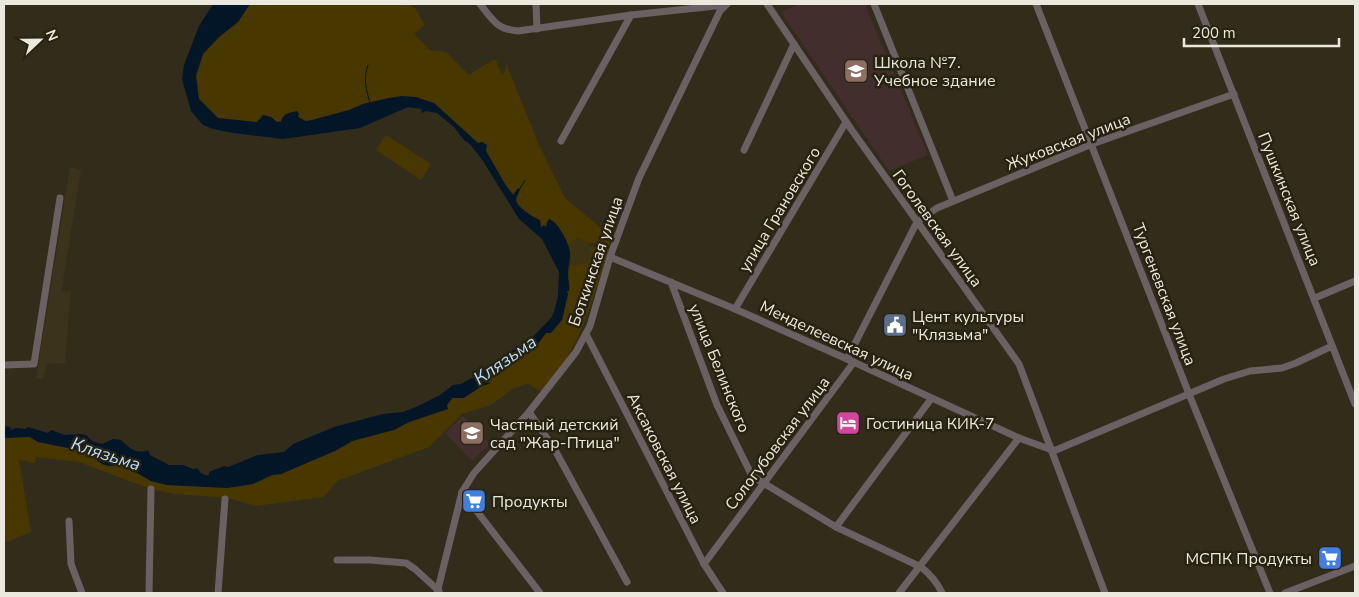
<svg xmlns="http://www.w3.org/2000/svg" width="1359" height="597" font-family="'Nunito Sans',sans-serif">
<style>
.built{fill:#3c331c}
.education{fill:#422e2c}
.green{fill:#483800}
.sand{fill:#3c3313}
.water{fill:#021628}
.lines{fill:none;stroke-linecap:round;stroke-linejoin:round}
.stream{stroke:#021628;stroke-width:1}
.minor{stroke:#6b6162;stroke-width:7}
.labels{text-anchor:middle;stroke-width:5;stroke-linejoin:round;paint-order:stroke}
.poi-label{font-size:16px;fill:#ebe8dd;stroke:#282211;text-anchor:start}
.street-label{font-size:16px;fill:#ebe8dd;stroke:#282211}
.water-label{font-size:18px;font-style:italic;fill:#b5dbff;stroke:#282211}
</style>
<rect width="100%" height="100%" fill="#322c1b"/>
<polygon class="built" points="70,167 81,170 61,293 71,290 65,363 47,364 43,379 36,379"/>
<g class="education">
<polygon points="799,4 865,4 928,155 889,171 781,12"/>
<polygon points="463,416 490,444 472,461 445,433"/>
</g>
<g class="green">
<path d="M250,4h159l6,4 10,17 -11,9 16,16 16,2 23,23 23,-15h4l6,15 3,-4 1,-8 33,82 26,53 47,39 -3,10 -8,2 -6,-6h-7l-11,-5 -9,8 -9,-19 -6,-6 -7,6 -5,1 -2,-8c-8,-4 -28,-15 -20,-26l-5,1 -9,-11 -19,-33 -52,-48 -45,-5 -26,6 -14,6 -37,10 -6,1 -9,-4 2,-3 -22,8 -6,-5 -6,-1 -8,6 -39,-4 -19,-19 -3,-23 7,-22 16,-17 19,-15z"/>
<polygon points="386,135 431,164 421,180 376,150"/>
<path d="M590,247h5l6,5 8,-3c-16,48 -30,108 -69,142l-12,-7 -14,4 -23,17 -29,9 -33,33 -92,34 -13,16 -69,9 -27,-8 -53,-4 -24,-5 -72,-27 -43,-5 -1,6 -16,-3 12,72 -27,11v-105l2,-1h24l8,5 40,8 10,3 14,11 7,2 10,-1 20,9 12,7 16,4 60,3 26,-4 19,-9 9,-1 64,-28c12,-9 29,-11 44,-15 8,-2 13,-6 21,-9 20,-8 28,-6 43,-24h11l18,-13 6,-1v-2h-5l-1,-1 2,-2 53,-34 9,-12 16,-13 6,-26 -1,-3c2,-10 1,-18 3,-27l6,2z"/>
</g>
<path class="sand" d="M577,238l11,5 5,14c-6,8 -15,9 -23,7v-13l-2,-5z"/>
<path class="water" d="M213,4h37l-12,18 -19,15 -16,17 -7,22 3,23 19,19 39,4 6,-7 8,2 6,5h4c2,-9 8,-9 16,-11l2,3 -1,3 8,4 6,-1 37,-10 14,-6 26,-6 13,-2 14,1 18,6 44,40 4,-1 5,3 -1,6 19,33 8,11 5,-7 2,2c-1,3 -3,5 -4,8 -2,8 17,19 24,22l1,7 3,-2 2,2 1,-5 2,-3c9,3 20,24 21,33 1,8 -3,16 -2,23 0,6 2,9 1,16h-2l1,3 -6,26 -11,13h-5l-9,12 -47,29 -8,7 1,1 8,1 -9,3 -18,12h-12l-5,7 1,4 -39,13 -15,8 -42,11 -17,10 -54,23 -9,1 -19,9 -26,4 -60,-3 -16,-4 -12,-7 -20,-9 -10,1 -7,-2 -14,-11 -10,-3 -40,-8 -8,-5 -26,1v-12l6,1 1,3 5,-2 10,1 2,-2 20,6 3,-3 14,5 14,-1 7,1 6,6 10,3 11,-5 8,1c7,7 15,15 27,10l2,5 19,10h14l10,4 4,-1c3,4 6,8 12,7v-3l15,-6 4,1 30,-12 26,-3 9,-8 41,-17 49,-13 20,-2 13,-5 24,-12 13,-10 8,-1 22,-12 33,-24 8,-2 27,-28 3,-6 4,-16 1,-24 -17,-33 -23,-20 -36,-58 -13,-17 -6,-4 -10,-13 -17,-14 -11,-2 -5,2 1,-4 -14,-2 -48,21 -77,11 -49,-6 -21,-4 -10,-4 -12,-14 -9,-32 2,-14 15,-39z"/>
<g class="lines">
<g class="stream">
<path d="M368,65c-5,14 -2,24 2,38"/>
<polyline points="519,190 525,180"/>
</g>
<g class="minor">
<path d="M480,4c13,16 16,25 38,27l113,-16 94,-10"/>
<polyline points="536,4 537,29"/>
<polyline points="767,4 851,129 1019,364 1105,593"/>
<polyline points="874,4 953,201"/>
<polyline points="1036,4 1189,394 1270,593"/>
<polyline points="1198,4 1355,404"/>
<polyline points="561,141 631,15"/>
<polyline points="744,150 794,44"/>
<polyline points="610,257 735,309 847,359 1019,438 1052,450 1056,450 1224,379 1250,371 1282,368 1296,363 1332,346"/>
<path d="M671,282l46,123 35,71 84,51 85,40c9,7 16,15 21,26"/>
<polyline points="1315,298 1355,281"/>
<polyline points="735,309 846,122"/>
<polyline points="586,334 704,564 723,593"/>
<polyline points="847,359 917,222 937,208 1092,144 1234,94"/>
<polyline points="4,365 34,364 60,198"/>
<polyline points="529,412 555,450 627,582"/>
<polyline points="462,492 540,593"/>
<polyline points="69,521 71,564 82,593"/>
<polyline points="836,527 931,399"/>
<polyline points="337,560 370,560 406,563 415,569 439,591"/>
<polyline points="704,564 854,362"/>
<polyline points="149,593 151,489"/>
<polyline points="218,593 225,499"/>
<polyline points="437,593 462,492 474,473 529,412 576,352 590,326 610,257 639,178 720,11 727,4"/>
<polyline points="899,593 1019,438"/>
<polyline points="1285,593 1355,566"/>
</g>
</g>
<defs>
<symbol id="school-square" viewBox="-11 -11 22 22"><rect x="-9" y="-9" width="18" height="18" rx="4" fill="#8d6e63" stroke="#282211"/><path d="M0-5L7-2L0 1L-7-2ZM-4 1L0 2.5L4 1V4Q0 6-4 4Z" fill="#fff"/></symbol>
<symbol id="civic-square" viewBox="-11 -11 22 22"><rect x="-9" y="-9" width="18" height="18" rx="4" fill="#5c6f8a" stroke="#282211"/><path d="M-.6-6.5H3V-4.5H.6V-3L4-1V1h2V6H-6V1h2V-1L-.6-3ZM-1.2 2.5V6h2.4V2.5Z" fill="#fff"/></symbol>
<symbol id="hotel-square" viewBox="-11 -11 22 22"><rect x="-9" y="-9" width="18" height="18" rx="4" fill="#d1479c" stroke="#282211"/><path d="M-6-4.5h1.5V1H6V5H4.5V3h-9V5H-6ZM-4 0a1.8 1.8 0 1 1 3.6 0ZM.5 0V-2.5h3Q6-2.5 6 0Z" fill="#fff"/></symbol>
<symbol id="supermarket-square" viewBox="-11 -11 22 22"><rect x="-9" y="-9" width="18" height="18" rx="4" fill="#3f7fe0" stroke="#282211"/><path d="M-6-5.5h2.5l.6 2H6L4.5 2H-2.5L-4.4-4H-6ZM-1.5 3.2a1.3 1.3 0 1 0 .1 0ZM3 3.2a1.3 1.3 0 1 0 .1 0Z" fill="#fff"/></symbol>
</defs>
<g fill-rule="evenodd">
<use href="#school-square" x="842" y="57" width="28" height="28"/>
<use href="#civic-square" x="881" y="311" width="28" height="28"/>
<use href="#hotel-square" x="834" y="409" width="28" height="28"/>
<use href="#school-square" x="458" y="419" width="28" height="28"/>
<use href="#supermarket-square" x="460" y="487" width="28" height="28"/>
<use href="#supermarket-square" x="1316" y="544" width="28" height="28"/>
</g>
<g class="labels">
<g class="poi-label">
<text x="874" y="68">Школа №7.<tspan x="874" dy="18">Учебное здание</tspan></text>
<text x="912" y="322">Цент культуры<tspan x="912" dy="18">"Клязьма"</tspan></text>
<text x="866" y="429">Гостиница КИК-7</text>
<text x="490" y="430">Частный детский<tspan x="490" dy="18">сад "Жар-Птица"</tspan></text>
<text x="492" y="507">Продукты</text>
<text x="1312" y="564" text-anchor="end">МСПК Продукты</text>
</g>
<g class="street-label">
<text transform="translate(1068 141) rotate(-21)" y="6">Жуковская улица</text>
<text transform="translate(1290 199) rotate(68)" y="6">Пушкинская улица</text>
<text transform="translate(779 209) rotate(-59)" y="6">улица Грановского</text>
<text transform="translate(938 228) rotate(54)" y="6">Гоголевская улица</text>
<text transform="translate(595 261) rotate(-71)" y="6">Боткинская улица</text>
<text transform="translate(1165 294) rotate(69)" y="6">Тургеневская улица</text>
<text transform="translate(837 340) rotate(25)" y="6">Менделеевская улица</text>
<text transform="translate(720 368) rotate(68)" y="6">улица Белинского</text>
<text transform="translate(777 443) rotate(-53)" y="6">Сологубовская улица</text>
<text transform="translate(665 458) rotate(63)" y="6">Аксаковская улица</text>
</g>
<g class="water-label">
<text transform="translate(505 360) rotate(-35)" y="6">Клязьма</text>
<text transform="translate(106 454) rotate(18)" y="6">Клязьма</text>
</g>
</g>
<rect width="1359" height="597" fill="none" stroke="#ebe8dd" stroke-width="10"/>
<g transform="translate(40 40) rotate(68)" stroke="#282211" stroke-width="4" paint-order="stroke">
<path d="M0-4L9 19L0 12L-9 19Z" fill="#ebe8dd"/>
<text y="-8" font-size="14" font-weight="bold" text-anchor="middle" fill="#ebe8dd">N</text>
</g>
<path d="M1184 38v8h155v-8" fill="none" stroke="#ebe8dd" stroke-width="2.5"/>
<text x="1192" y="38" font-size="15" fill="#ebe8dd" stroke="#282211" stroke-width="4" paint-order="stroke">200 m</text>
</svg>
